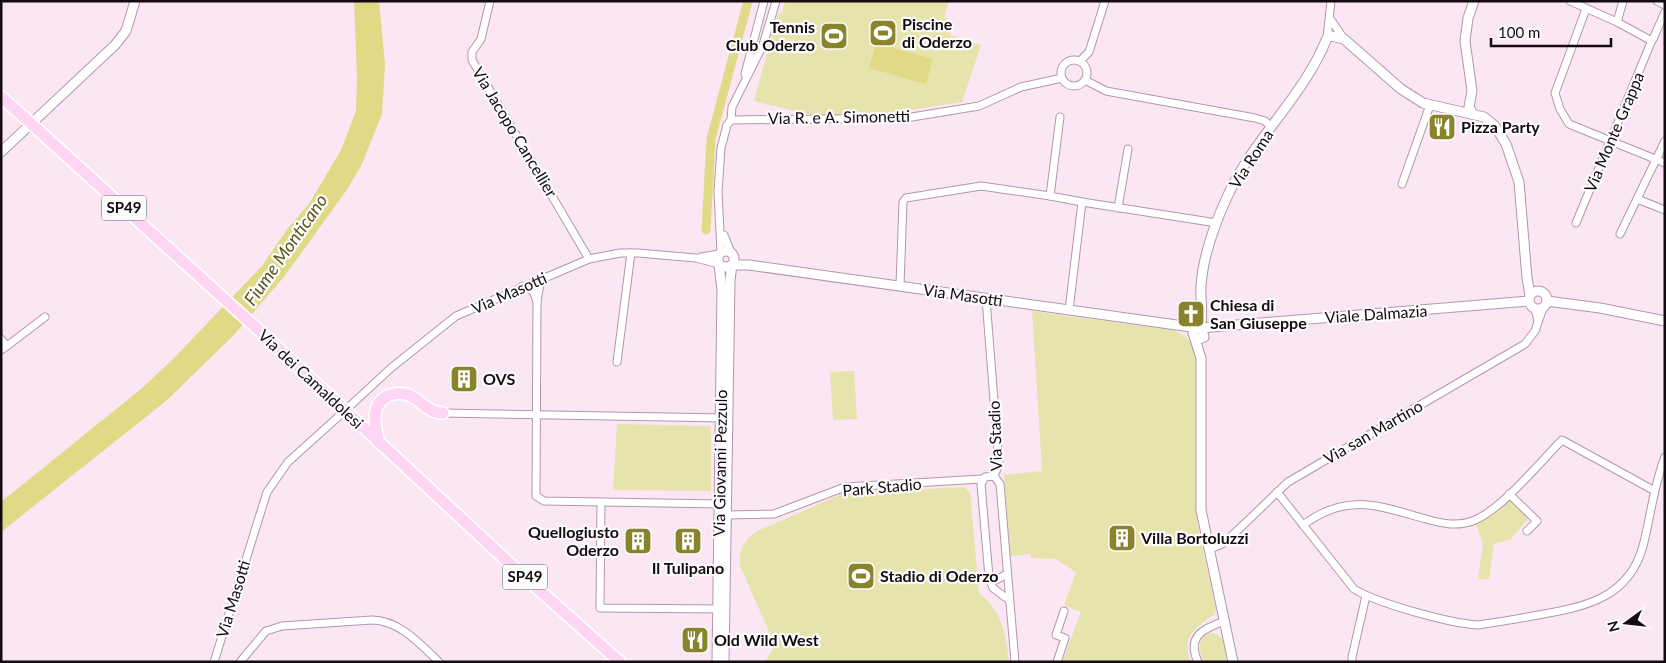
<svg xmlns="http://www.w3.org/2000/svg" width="1666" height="663" font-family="Lato,sans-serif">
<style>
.green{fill:#e6e3ac}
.water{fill:#e0da86}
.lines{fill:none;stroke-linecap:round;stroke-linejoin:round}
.canal{stroke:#e0da86;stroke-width:9}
.minor-casing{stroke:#b596ac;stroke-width:9}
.tertiary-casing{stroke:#b596ac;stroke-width:11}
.primary-casing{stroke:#fff;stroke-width:14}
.minor{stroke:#fff;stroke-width:7}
.tertiary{stroke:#fff;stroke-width:9}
.primary{stroke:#fed6f3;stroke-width:11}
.primary-bridge-casing{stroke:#fff;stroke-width:14;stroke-linecap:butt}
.primary-bridge{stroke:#fed6f3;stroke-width:11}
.labels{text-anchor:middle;stroke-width:4.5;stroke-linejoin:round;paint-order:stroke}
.shield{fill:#fbfbfb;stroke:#595258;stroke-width:1}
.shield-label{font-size:15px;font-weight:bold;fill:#140a12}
.poi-label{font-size:16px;font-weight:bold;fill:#140a12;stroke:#fbfbfb;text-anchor:start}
.street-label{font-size:16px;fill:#140a12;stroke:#fbfbfb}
.water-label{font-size:18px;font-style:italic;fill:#5b5618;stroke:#fbfbfb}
</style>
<rect width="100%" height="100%" fill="#fbe6f4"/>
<g class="green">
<polygon points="785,1 949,1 944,17 954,22 950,35 981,45 962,102 870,116 806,114 754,101 778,13 782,14"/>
<path d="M1032,311l140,19c14,4 23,14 25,29v163l19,87 -1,5c-18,12 -36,24 -24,48h-129l19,-50 -17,-7 12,-33 -21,-13 -24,-1v-4l-21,2 -6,-81 38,-4z"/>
<polygon points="854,371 857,419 833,420 830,372"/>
<polygon points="617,424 711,426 711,491 613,490"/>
<path d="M964,487l6,5 9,101c23,18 27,41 30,69h-244l10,-17 -35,-79c-2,-15 4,-25 15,-34l89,-39z"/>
<polygon points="1508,498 1528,516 1527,520 1510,540 1494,544 1489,579 1478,579 1483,543 1476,525"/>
<path d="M1210,633c16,0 15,16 17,29h-23c-5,-11 -8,-23 6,-29z"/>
</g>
<g class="water">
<polygon points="354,1 379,1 385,64 382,114 361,166 346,191 284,277 232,337 166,401 1,532 1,502 141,389 174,358 262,266 288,228 309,204 341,150 356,111 357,77"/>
<polygon points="876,43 933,59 926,84 869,68"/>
</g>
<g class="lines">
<polyline class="canal" points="706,230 711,139 748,1"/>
<defs>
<g id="minor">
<polyline points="490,1 481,39 472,52 472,60 589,259"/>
<polyline points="1570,1 1617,22"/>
<polyline points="1623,1 1617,22 1650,40 1653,39 1665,12"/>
<polyline points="1657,1 1665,5"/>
<polyline points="1586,9 1555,93 1560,109 1569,124 1665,163"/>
<polyline points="1331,20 1344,39"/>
<polyline points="1327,38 1331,1"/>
<circle cx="1074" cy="73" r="13"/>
<polyline points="1080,61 1089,52 1105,1"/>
<polyline points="745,74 764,1"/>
<polyline points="1085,80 1106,91 1255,118 1265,121 1271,127"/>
<polyline points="1060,117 1050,196 1082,202 1069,310"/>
<polyline points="731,120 906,118 979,106 1021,87 1062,78"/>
<polyline points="1402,184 1430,105"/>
<polyline points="1637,199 1665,210"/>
<polyline points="1082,202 1217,223"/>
<polyline points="1118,208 1128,149"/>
<polyline points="1576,223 1652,40"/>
<polyline points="1620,234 1665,141"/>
<polyline points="724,235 731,253"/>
<polyline points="721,252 718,192 721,148 727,125 731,120 732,107 763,45 776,1"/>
<polyline points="701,257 719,254"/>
<polyline points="545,277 540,284 537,301 536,496 544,501 720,504"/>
<polyline points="522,286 533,291 537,301"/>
<polyline points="900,286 903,202 906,198 981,186 1050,196"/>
<polyline points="986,299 999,464 994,476"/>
<polyline points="1535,309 1538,321"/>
<polyline points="1,339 7,346 1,350"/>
<polyline points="7,346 45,317"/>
<polyline points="617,362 631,253"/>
<polyline points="351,405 391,368 456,316 589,259 620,253 638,253 696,258 719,264"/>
<polyline points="443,413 725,418"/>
<polyline points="994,476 1000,484 1015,662"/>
<polyline points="994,476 985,477 981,484 989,577 993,588 1009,600"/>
<path d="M1277,492l77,97c25,15 95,34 124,36 20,-3 40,-6 60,-10 47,-8 91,-17 105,-69 8,-30 10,-59 22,-89"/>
<polyline points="1509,494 1537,521 1527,531"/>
<polyline points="601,503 600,608 722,609"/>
<polyline points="727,515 774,514 845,487 982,479"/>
<path d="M1303,525c44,-33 76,-19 123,-6 17,5 32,8 49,1 28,-12 65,-58 87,-80l91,50"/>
<polyline points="1210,549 1222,544 1239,529 1288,482 1525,344 1535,331 1543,308"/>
<polyline points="989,575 996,580 1007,574"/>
<polyline points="214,662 267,492 288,462 338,417"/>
<path d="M240,662l26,-31 16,-5 90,-6c27,0 48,24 67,42"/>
<polyline points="1057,662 1065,638 1056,635 1064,611"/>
<path d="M1198,662c-12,-26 6,-34 27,-41"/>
<polyline points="1352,662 1352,657 1366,596"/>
</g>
<g id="tertiary">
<polyline points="1473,114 1469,107 1472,91 1465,41 1468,18 1474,1"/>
<polyline points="1,152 115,45 126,31 135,1"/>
<circle cx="726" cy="259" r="8"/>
<circle cx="1538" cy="300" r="9"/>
<path d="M1529,301l-329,27c4,-12 0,-29 1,-42 2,-31 14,-63 27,-91 26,-57 76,-99 99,-157l4,-2 13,3 57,50 22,14 61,14 11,9 11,18 13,38 8,96 3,17"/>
<polyline points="1547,301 1600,308 1665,321"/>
<polyline points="1195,338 1199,339 1204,337 1202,329 1196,328 1193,333 1201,358 1201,510 1233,662"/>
<polyline points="717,662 722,290 719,264"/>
<polyline points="724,662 730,280 732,265 749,265 1198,328"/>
</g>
<g id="primary">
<polyline points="1,97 25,118"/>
<polyline points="38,130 263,334 521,574 620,662"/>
<path d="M379,443c-4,-17 -10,-40 11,-48 6,-2 13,-2 19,0 13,6 19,18 34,18"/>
</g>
</defs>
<use href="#minor" class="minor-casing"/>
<use href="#tertiary" class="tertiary-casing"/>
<use href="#primary" class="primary-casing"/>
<use href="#minor" class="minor"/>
<use href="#tertiary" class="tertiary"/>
<use href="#primary" class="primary"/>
<defs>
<polyline id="primary-bridge" points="25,118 38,130"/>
</defs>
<use href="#primary-bridge" class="primary-bridge-casing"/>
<use href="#primary-bridge" class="primary-bridge"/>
</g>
<defs>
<symbol id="stadium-square" viewBox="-11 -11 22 22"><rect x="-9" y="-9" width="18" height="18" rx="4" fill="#89832b" stroke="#fbfbfb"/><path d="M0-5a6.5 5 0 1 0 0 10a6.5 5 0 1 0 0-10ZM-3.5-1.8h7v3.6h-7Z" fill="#fff"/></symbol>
<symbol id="restaurant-square" viewBox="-11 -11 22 22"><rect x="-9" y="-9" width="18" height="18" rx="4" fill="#89832b" stroke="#fbfbfb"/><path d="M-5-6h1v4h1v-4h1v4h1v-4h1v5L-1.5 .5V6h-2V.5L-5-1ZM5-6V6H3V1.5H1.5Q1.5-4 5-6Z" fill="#fff"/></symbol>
<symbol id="church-square" viewBox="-11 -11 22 22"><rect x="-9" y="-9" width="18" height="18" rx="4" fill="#89832b" stroke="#fbfbfb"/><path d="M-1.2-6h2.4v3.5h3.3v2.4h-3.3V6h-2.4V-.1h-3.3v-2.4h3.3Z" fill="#fff"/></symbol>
<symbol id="building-square" viewBox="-11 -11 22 22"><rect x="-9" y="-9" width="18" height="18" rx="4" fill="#89832b" stroke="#fbfbfb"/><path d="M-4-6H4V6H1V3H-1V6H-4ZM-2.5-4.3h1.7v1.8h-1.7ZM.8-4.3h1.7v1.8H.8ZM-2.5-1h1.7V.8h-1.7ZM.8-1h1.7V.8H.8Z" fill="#fff"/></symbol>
</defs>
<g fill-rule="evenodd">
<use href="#stadium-square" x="867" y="17" width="32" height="32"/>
<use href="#stadium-square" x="818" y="20" width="32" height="32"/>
<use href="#restaurant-square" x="1426" y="111" width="32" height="32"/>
<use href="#church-square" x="1175" y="298" width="32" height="32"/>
<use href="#building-square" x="448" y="363" width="32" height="32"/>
<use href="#building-square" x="1106" y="522" width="32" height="32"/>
<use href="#building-square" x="622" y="525" width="32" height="32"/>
<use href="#building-square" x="672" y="525" width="32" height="32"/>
<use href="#stadium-square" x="845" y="560" width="32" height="32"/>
<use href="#restaurant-square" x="679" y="624" width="32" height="32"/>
</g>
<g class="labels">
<g class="shield">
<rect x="101.5" y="195.5" width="45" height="25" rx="4"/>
<rect x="502.5" y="564.5" width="45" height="25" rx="4"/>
</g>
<g class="shield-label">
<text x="124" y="213">SP49</text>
<text x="525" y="582">SP49</text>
</g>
<g class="poi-label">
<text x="902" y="30">Piscine<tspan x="902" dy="18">di Oderzo</tspan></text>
<text x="815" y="33" text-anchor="end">Tennis<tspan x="815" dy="18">Club Oderzo</tspan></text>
<text x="1461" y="133">Pizza Party</text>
<text x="1210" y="311">Chiesa di<tspan x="1210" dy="18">San Giuseppe</tspan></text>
<text x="483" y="385">OVS</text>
<text x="619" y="538" text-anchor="end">Quellogiusto<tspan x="619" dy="18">Oderzo</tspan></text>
<text x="1141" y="544">Villa Bortoluzzi</text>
<text x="688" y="574" text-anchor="middle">Il Tulipano</text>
<text x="880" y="582">Stadio di Oderzo</text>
<text x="714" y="646">Old Wild West</text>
</g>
<g class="street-label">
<text transform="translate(839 117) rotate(-1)" y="6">Via R. e A. Simonetti</text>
<text transform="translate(515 132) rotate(59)" y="6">Via Jacopo Cancellier</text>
<text transform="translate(1614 132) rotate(-67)" y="6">Via Monte Grappa</text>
<text transform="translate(1251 159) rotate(-57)" y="6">Via Roma</text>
<text transform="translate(509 293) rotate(-24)" y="6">Via Masotti</text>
<text transform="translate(963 295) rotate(8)" y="6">Via Masotti</text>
<text transform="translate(1376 314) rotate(-4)" y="6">Viale Dalmazia</text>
<text transform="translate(311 379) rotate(43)" y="6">Via dei Camaldolesi</text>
<text transform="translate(1373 432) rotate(-30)" y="6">Via san Martino</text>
<text transform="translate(995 436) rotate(-92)" y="6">Via Stadio</text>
<text transform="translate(720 463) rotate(-89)" y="6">Via Giovanni Pezzulo</text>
<text transform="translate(882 487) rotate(-5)" y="6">Park Stadio</text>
<text transform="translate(233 599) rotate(-73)" y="6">Via Masotti</text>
</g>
<g class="water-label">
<text transform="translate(286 250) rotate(-55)" y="6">Fiume Monticano</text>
</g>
</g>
<rect width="1666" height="663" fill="none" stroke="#140a12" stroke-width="5"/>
<g transform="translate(1626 623) rotate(255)" stroke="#fbfbfb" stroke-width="4" paint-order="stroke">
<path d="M0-4L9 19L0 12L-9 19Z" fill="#140a12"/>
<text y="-8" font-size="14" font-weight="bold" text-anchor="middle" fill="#140a12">N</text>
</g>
<path d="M1491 38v8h120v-8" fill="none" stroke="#140a12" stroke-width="2.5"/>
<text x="1498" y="38" font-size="15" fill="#140a12" stroke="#fbfbfb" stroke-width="4" paint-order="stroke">100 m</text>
</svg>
